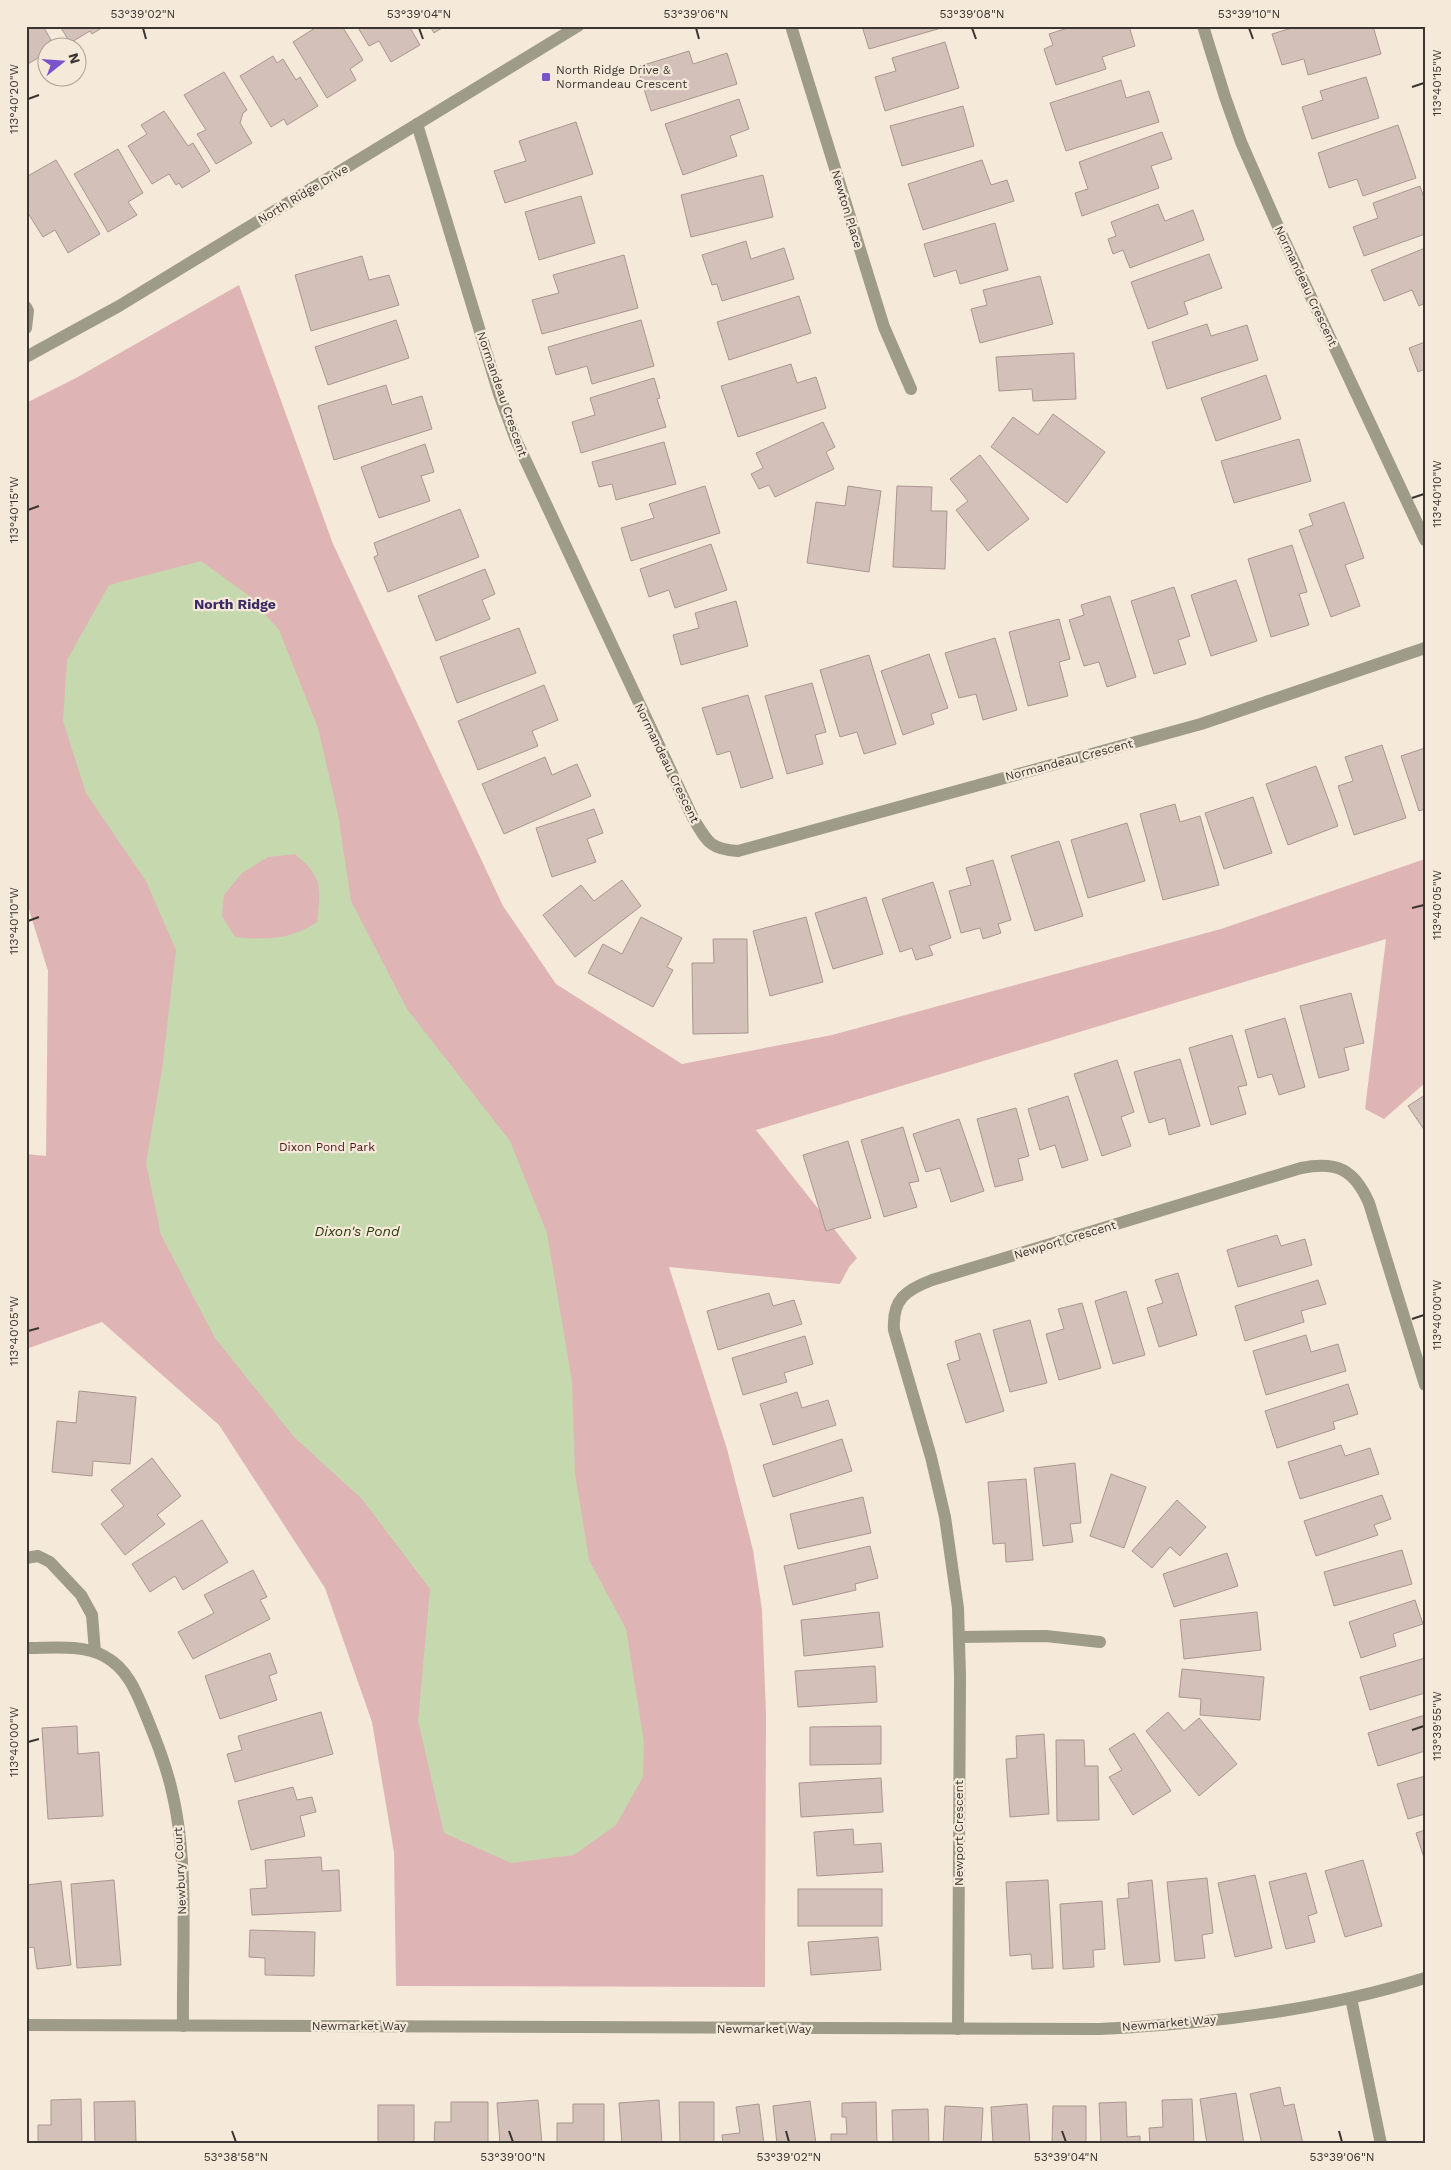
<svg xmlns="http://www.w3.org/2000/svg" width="1451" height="2170" font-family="'Work Sans',sans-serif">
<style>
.green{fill:#dfb4b5}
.water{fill:#c6d8ad;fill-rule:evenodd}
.building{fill:#d3c0b9;stroke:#a99790}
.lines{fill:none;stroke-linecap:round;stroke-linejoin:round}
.minor{stroke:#9e9b88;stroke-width:12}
.ticks{fill:none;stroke:#3a3530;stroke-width:2}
.poi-dot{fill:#7a53cc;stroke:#f5e9da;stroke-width:2}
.labels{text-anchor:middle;stroke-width:4.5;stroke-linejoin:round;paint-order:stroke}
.poi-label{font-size:12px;fill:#3a3530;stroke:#f5e9da;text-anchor:start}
.street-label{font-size:12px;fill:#3a3530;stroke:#f5e9da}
.park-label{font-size:12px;fill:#4f121b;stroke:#f5e9da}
.neighbourhood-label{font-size:14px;font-weight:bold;fill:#3c2a65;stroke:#f5e9da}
.water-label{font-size:14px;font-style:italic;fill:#2b3b0b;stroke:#f5e9da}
.neatline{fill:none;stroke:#3a3530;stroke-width:2}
.ticks-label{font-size:12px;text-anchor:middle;fill:#3a3530}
</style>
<rect width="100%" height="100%" fill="#f5e9da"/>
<polygon class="green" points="239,285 333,544 503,906 556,984 682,1064 832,1035 1221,929 1425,859 1425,1083 1384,1119 1365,1109 1386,939 756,1130 857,1258 849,1267 840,1284 669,1267 727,1449 753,1550 762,1610 766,1714 765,1987 396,1986 394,1852 372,1722 325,1588 219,1425 102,1322 26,1349 26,1154 46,1156 48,971 26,900 26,403 76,378"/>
<path class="water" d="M201,561l47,34 31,35 39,98 20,86 13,87 56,108 103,132 37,92 25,148 3,92 14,87 37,69 18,113 -1,35 -27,48 -42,30 -63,8 -67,-30 -26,-112 12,-132 -68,-90 -68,-62 -79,-99 -54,-103 -15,-72 16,-93 14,-120 -30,-69 -60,-88 -23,-72 4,-61 42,-75zM295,854c28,23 26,34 22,68 -27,18 -50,18 -82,15l-13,-21 2,-21 18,-22 26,-16z"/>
<g class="building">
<polygon points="26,26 43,26 55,47 48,48 48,52 26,65"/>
<polygon points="60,26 105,26 92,34 90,31 70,43"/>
<polygon points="318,26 342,26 363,60 350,69 356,80 327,98 293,42"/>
<polygon points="357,26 409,26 420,45 391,62 379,41 369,46"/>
<polygon points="430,26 445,26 434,33"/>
<polygon points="862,26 948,26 869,49"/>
<polygon points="1074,26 1129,26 1135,46 1102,57 1106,69 1056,85 1044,49 1053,45 1049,34"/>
<polygon points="1298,26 1373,26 1381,54 1308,75 1304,59 1282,65 1272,34"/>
<polygon points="945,42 959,88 885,111 875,77 896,71 892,58"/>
<polygon points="689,51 693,64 727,53 737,84 651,111 637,67"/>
<polygon points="273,56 277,63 283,59 296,80 300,77 318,106 287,125 284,119 271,127 240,76"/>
<polygon points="224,72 247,110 243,113 240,123 252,143 216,164 197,134 206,130 184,95"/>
<polygon points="1366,77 1379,118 1312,139 1302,107 1323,100 1320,91"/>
<polygon points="1121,80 1126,98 1149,91 1159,122 1066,151 1050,103"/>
<polygon points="739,99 749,129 730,136 737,156 683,175 665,124"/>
<polygon points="963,106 974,146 902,166 890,126"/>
<polygon points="164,111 188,146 193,143 210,171 182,188 179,183 176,185 169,174 152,184 128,146 147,134 141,125"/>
<polygon points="576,122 593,174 505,203 494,171 526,161 519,141"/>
<polygon points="1398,125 1416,178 1363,196 1357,179 1329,188 1318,153"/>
<polygon points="1162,132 1172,159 1151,166 1159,188 1082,216 1075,193 1088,189 1079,162"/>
<polygon points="118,149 143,193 128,202 137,215 108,232 74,174"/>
<polygon points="56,160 100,234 68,253 55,230 43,237 26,210 26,177"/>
<polygon points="982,160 991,185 1007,180 1014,201 923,230 908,184"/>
<polygon points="763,175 773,217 691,237 681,195"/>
<polygon points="1420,186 1425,201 1425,234 1364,256 1353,227 1378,218 1373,203"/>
<polygon points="581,196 595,243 539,260 525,212"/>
<polygon points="1158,204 1165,221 1193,210 1204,240 1130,268 1123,250 1113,254 1108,239 1116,236 1111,222"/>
<polygon points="995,223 1008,270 960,284 956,270 934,277 924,244"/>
<polygon points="746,241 751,259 784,248 794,279 722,301 717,284 712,285 702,255"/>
<polygon points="1425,248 1425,303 1419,306 1412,290 1384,301 1371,270"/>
<polygon points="1209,254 1222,288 1184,302 1188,314 1148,329 1131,282"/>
<polygon points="624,255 638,308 542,334 532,300 559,293 553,275"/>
<polygon points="362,256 369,280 389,275 399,305 311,331 295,275"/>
<polygon points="1040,276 1053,324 980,343 971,309 987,305 983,290"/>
<polygon points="799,296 811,333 729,360 717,322"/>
<polygon points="396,320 409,358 328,385 315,347"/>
<polygon points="641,320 654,366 592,384 587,366 556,375 548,347"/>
<polygon points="1207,324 1211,336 1247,325 1258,360 1167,389 1152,342"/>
<polygon points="1425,342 1425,369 1418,372 1409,348"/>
<polygon points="1074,353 1076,399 1033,401 1032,389 999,391 996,357"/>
<polygon points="791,364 797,383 816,377 826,408 738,437 721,386"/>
<polygon points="1266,375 1281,419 1216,441 1201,398"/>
<polygon points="654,378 660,398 657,399 666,427 581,453 572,422 595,415 590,398"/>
<polygon points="386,385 392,405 422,396 432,429 334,460 318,406"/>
<polygon points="1053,414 1105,452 1067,503 991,447 1013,417 1038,435"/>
<polygon points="823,422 835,447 826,452 834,469 775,497 769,485 759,489 751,474 763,468 756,453"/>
<polygon points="1299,439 1311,481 1234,503 1221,461"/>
<polygon points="664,442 676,484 616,500 612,484 599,487 592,462"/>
<polygon points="425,444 434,472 421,476 430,501 379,518 361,467"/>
<polygon points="980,455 1029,519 988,551 956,510 968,501 950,479"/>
<polygon points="705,486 720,533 631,561 621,528 654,518 649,504"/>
<polygon points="848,486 881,491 869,572 807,563 816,502 845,506"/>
<polygon points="897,486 932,487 931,511 947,511 945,569 893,567"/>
<polygon points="1344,502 1364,558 1345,565 1360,606 1331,617 1299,530 1313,525 1309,514"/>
<polygon points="460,509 479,557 388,592 374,557 378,555 374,543"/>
<polygon points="711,544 727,590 675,608 669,590 649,597 640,569"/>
<polygon points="1292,545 1307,592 1299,594 1309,625 1271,637 1248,559"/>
<polygon points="485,569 495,594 482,600 490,619 436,641 418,596"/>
<polygon points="1236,580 1257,641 1211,656 1191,595"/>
<polygon points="1174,587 1190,636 1178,640 1186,664 1154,674 1131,601"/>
<polygon points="1110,596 1136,677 1107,687 1099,662 1084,666 1069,620 1084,615 1081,605"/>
<polygon points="736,601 748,646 681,665 673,635 699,628 695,613"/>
<polygon points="1059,619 1070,659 1059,662 1068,696 1028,706 1009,632"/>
<polygon points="519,628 536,673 457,703 440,657"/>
<polygon points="995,638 1017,710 983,720 976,694 959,698 945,653"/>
<polygon points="929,654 948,708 931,714 934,724 903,735 881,671"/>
<polygon points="869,655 896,744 864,754 857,732 840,737 820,670"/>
<polygon points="812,683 826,732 815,735 823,764 787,774 765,696"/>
<polygon points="544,685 558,720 532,731 538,746 478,770 458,721"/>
<polygon points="748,695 773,778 741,788 730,751 717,755 702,708"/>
<polygon points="1382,745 1406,818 1354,835 1338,786 1353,781 1345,757"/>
<polygon points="1425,748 1425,809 1419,811 1401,756"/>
<polygon points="545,757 552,775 577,764 591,796 504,834 482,784"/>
<polygon points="1316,766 1338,826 1288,845 1266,784"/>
<polygon points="1253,797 1272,853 1224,869 1205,813"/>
<polygon points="1175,804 1180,822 1200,816 1219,885 1163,900 1140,814"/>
<polygon points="594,809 603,833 587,839 596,862 552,877 536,828"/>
<polygon points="1127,823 1145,881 1088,898 1071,840"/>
<polygon points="1059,841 1083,916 1035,931 1011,856"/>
<polygon points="993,860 1011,920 998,924 1001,933 983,939 980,928 961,933 949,891 971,885 966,868"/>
<polygon points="622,880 641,906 575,957 543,915 581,885 594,901"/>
<polygon points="933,882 951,938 929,946 933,955 916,960 912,948 900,952 882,899"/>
<polygon points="866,897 883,954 833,969 815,913"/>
<polygon points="641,917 682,938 667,967 673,970 653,1007 588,973 603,944 622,954"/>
<polygon points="806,917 823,982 770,996 753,931"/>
<polygon points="713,939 747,939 748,1033 693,1034 692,963 714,963"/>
<polygon points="1351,993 1364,1043 1344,1048 1349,1070 1319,1078 1300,1006"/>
<polygon points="1285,1018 1305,1087 1279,1095 1272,1074 1258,1078 1245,1030"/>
<polygon points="1232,1035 1247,1085 1238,1087 1246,1114 1211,1125 1189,1048"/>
<polygon points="1180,1059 1200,1126 1169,1135 1165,1118 1149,1123 1134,1072"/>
<polygon points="1117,1060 1134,1112 1121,1117 1131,1146 1102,1156 1074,1074"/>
<polygon points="1425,1095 1425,1131 1408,1106"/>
<polygon points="1068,1096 1088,1160 1062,1168 1055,1145 1040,1150 1028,1109"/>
<polygon points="1016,1108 1029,1156 1018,1159 1023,1180 995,1187 977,1119"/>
<polygon points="959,1119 984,1191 951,1202 940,1168 926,1172 913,1134"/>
<polygon points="903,1127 919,1181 909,1183 917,1207 884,1217 861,1140"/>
<polygon points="848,1141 871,1218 826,1231 803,1155"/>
<polygon points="1277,1235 1281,1246 1305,1239 1312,1265 1238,1287 1227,1250"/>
<polygon points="1178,1273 1197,1335 1159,1347 1147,1308 1163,1303 1155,1280"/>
<polygon points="1318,1280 1326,1304 1301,1311 1304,1322 1245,1341 1235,1306"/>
<polygon points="1126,1291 1145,1355 1113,1364 1095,1301"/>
<polygon points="769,1293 773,1306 794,1300 802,1324 718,1350 707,1311"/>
<polygon points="1082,1303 1101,1368 1059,1380 1046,1334 1064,1329 1058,1309"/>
<polygon points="1030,1320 1047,1383 1010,1392 993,1330"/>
<polygon points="980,1333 1004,1411 966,1423 947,1364 960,1360 955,1341"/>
<polygon points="1306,1335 1311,1352 1338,1344 1346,1371 1266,1395 1253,1351"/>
<polygon points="805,1336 813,1364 784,1373 787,1382 743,1395 732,1358"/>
<polygon points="1348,1384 1358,1414 1333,1422 1335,1429 1277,1448 1265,1411"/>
<polygon points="79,1391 136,1397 130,1464 93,1461 92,1476 52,1472 57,1421 76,1423"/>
<polygon points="797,1392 802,1408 828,1400 836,1425 773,1445 760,1404"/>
<polygon points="842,1439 852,1471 773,1497 763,1465"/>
<polygon points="1341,1445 1345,1456 1370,1448 1379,1474 1300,1499 1288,1462"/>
<polygon points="152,1458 181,1496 157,1515 165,1524 125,1555 101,1524 124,1506 111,1490"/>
<polygon points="1075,1463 1081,1523 1070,1524 1073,1542 1043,1546 1034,1468"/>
<polygon points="1111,1474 1146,1487 1124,1548 1090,1536"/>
<polygon points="1026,1479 1033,1560 1006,1562 1005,1543 993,1544 988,1482"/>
<polygon points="1382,1495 1391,1519 1374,1525 1378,1535 1316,1556 1304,1521"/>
<polygon points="863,1497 871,1533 798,1549 790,1514"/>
<polygon points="1177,1500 1206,1527 1180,1556 1170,1547 1152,1568 1132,1551"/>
<polygon points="202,1520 228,1562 183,1590 175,1576 150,1592 132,1564"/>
<polygon points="870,1546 878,1578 855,1584 856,1590 793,1605 784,1566"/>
<polygon points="1402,1550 1412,1584 1334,1606 1324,1572"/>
<polygon points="1227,1553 1238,1586 1174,1607 1163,1574"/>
<polygon points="253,1570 267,1597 260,1600 270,1619 193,1659 178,1632 214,1613 204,1595"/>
<polygon points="1415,1600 1423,1624 1393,1634 1396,1646 1361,1658 1349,1622"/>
<polygon points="879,1612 883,1647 804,1656 801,1620"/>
<polygon points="1257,1612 1261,1650 1184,1659 1180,1620"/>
<polygon points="270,1653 277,1673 269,1676 277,1700 220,1719 205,1676"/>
<polygon points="1425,1658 1425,1693 1370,1710 1360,1677"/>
<polygon points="875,1666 877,1702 798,1707 795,1671"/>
<polygon points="1182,1669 1264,1677 1260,1720 1200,1715 1201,1699 1179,1697"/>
<polygon points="321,1712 333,1754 235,1782 227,1754 242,1750 238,1736"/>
<polygon points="1168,1712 1184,1731 1199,1718 1237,1764 1199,1796 1146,1731"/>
<polygon points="1425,1715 1425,1751 1378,1766 1368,1733"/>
<polygon points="77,1726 78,1754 99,1752 103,1816 48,1819 42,1728"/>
<polygon points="881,1726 881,1764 810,1765 810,1727"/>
<polygon points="1134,1733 1171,1791 1133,1815 1109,1777 1122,1770 1109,1749"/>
<polygon points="1044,1734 1049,1814 1010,1817 1006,1759 1017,1758 1016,1736"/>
<polygon points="1056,1740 1084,1740 1085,1766 1098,1766 1099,1820 1057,1821"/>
<polygon points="1425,1776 1425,1814 1408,1819 1397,1784"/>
<polygon points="881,1778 883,1812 801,1817 799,1783"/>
<polygon points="293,1787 297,1800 312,1797 316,1812 300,1816 305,1836 251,1850 238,1801"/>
<polygon points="853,1829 854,1845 881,1843 883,1872 817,1876 814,1832"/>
<polygon points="1425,1830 1425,1861 1416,1833"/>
<polygon points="321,1857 322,1871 339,1870 341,1911 252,1915 250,1889 267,1888 265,1860"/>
<polygon points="1363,1860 1382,1926 1345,1937 1325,1871"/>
<polygon points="1306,1873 1317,1913 1308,1916 1315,1942 1286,1949 1269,1882"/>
<polygon points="1255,1875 1272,1948 1235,1957 1218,1883"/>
<polygon points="1207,1878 1213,1933 1202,1935 1205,1958 1175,1961 1167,1882"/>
<polygon points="114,1880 121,1965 77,1968 71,1884"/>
<polygon points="1048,1880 1053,1968 1032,1969 1031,1954 1010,1956 1006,1882"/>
<polygon points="1152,1880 1160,1962 1124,1965 1117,1899 1129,1898 1128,1883"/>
<polygon points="61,1881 71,1965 37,1969 34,1947 26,1948 26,1885"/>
<rect x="798" y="1889" width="84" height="37"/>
<polygon points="1102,1901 1105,1949 1093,1950 1094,1967 1063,1969 1060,1904"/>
<polygon points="250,1930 315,1932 314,1976 265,1975 265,1958 249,1957"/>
<polygon points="878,1937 881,1970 811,1975 808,1942"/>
<polygon points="1280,2087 1284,2106 1294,2104 1303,2144 1262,2144 1250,2094"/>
<polygon points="1236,2093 1244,2144 1207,2144 1200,2099"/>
<polygon points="81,2099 82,2144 38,2144 38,2125 51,2125 51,2100"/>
<polygon points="1192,2099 1194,2144 1150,2144 1149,2128 1163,2127 1162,2100"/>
<polygon points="538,2100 542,2144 500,2144 497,2103"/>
<polygon points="659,2100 662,2144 622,2144 619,2103"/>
<polygon points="135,2101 136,2144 95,2144 94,2102"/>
<polygon points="810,2101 816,2144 777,2144 773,2106"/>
<polygon points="451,2102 488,2102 488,2144 434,2144 435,2122 451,2122"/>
<polygon points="679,2102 714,2102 714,2144 680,2144"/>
<polygon points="876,2102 877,2144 831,2144 831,2134 847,2134 846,2117 842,2117 842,2103"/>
<polygon points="1126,2102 1127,2137 1140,2136 1140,2144 1101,2144 1099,2103"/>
<polygon points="573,2104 604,2104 604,2144 557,2144 557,2123 573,2123"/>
<polygon points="759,2104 764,2144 723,2144 722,2135 740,2133 736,2107"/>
<polygon points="1027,2104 1030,2144 993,2144 991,2107"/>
<rect x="378" y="2105" width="36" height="39"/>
<polygon points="945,2106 983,2108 981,2144 943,2144"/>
<polygon points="1053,2106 1086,2106 1086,2144 1052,2144"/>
<polygon points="928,2109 929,2144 893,2144 892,2110"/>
</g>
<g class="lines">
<g class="minor">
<polyline points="791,26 884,327 911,389"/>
<polyline points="1203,26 1225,97 1241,142 1280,231 1425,540"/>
<path d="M417,124l82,270 17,46 177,378c14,23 16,31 45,33l463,-127 224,-76"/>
<polyline points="26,307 28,311 26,328"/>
<polyline points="26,357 119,306 578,26"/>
<polyline points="26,1558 38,1556 50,1562 81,1595 92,1615 95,1652"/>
<polyline points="959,1637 1046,1636 1100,1642"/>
<path d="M26,1648c25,0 56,-4 78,8 23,12 32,35 41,57 11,27 22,54 28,83 16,70 9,157 10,230"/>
<polyline points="1351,1998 1381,2144"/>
<path d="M26,2025l1073,4c110,-5 221,-18 326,-51"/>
<path d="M958,2029l2,-353 -2,-68 -13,-91 -14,-60 -37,-127c-2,-31 12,-40 38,-50l369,-112c36,-7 53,1 68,35l56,182"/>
</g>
</g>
<path class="ticks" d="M143,28l3,11M419,28l4,11M696,28l3,11M972,28l4,11M1249,28l4,11M1412,87l12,-4M28,99l11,-4M1412,498l12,-4M28,510l11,-4M1412,908l12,-3M28,921l11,-4M1412,1319l12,-4M28,1331l11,-3M1412,1730l12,-4M28,1742l11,-3M232,2131l4,11M509,2131l4,11M786,2131l3,11M1062,2131l4,11M1339,2131l3,11"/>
<rect class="poi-dot" x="541" y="72" width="10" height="10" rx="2.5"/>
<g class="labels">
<g class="poi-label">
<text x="556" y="74">North Ridge Drive &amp;<tspan x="556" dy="14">Normandeau Crescent</tspan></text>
</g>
<g class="street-label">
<text transform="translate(303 194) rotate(-31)" y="4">North Ridge Drive</text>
<text transform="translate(847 209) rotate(73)" y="4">Newton Place</text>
<text transform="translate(1306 286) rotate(65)" y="4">Normandeau Crescent</text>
<text transform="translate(502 394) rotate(71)" y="4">Normandeau Crescent</text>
<text transform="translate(1069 760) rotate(-15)" y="4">Normandeau Crescent</text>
<text transform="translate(667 763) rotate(64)" y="4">Normandeau Crescent</text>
<text transform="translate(1065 1240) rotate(-17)" y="4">Newport Crescent</text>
<text transform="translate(959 1833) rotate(-90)" y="4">Newport Crescent</text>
<text transform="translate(180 1871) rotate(-93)" y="4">Newbury Court</text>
<text transform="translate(1169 2023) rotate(-5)" y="4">Newmarket Way</text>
<text x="359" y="2030">Newmarket Way</text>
<text x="764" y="2033">Newmarket Way</text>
</g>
<g class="park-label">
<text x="327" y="1151">Dixon Pond Park</text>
</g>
<g class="neighbourhood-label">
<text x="235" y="609">North Ridge</text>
</g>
<g class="water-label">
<text x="357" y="1236">Dixon's Pond</text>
</g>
</g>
<rect width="1451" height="2170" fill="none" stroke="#f5e9da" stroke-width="55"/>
<g transform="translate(62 62) rotate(73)"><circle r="24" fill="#f5e9da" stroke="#aaa196"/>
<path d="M0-4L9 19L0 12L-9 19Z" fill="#7a53cc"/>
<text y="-8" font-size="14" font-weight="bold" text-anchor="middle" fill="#3a3530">N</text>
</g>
<rect x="28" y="28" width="1396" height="2114" class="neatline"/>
<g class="ticks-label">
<text x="143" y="18">53°39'02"N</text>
<text x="419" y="18">53°39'04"N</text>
<text x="696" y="18">53°39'06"N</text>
<text x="972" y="18">53°39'08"N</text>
<text x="1249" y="18">53°39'10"N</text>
<text transform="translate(1437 83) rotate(-90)" y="4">113°40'15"W</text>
<text transform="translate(14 99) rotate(-90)" y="4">113°40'20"W</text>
<text transform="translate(1437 494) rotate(-90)" y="4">113°40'10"W</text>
<text transform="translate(14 510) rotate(-90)" y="4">113°40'15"W</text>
<text transform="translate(1437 905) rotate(-90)" y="4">113°40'05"W</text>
<text transform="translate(14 921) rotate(-90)" y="4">113°40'10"W</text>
<text transform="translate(1437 1315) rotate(-90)" y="4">113°40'00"W</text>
<text transform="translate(14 1331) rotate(-90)" y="4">113°40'05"W</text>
<text transform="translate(1437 1726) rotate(-90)" y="4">113°39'55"W</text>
<text transform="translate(14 1742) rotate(-90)" y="4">113°40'00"W</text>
<text x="236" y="2161">53°38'58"N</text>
<text x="513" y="2161">53°39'00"N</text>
<text x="789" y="2161">53°39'02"N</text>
<text x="1066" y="2161">53°39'04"N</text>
<text x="1342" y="2161">53°39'06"N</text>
</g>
</svg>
